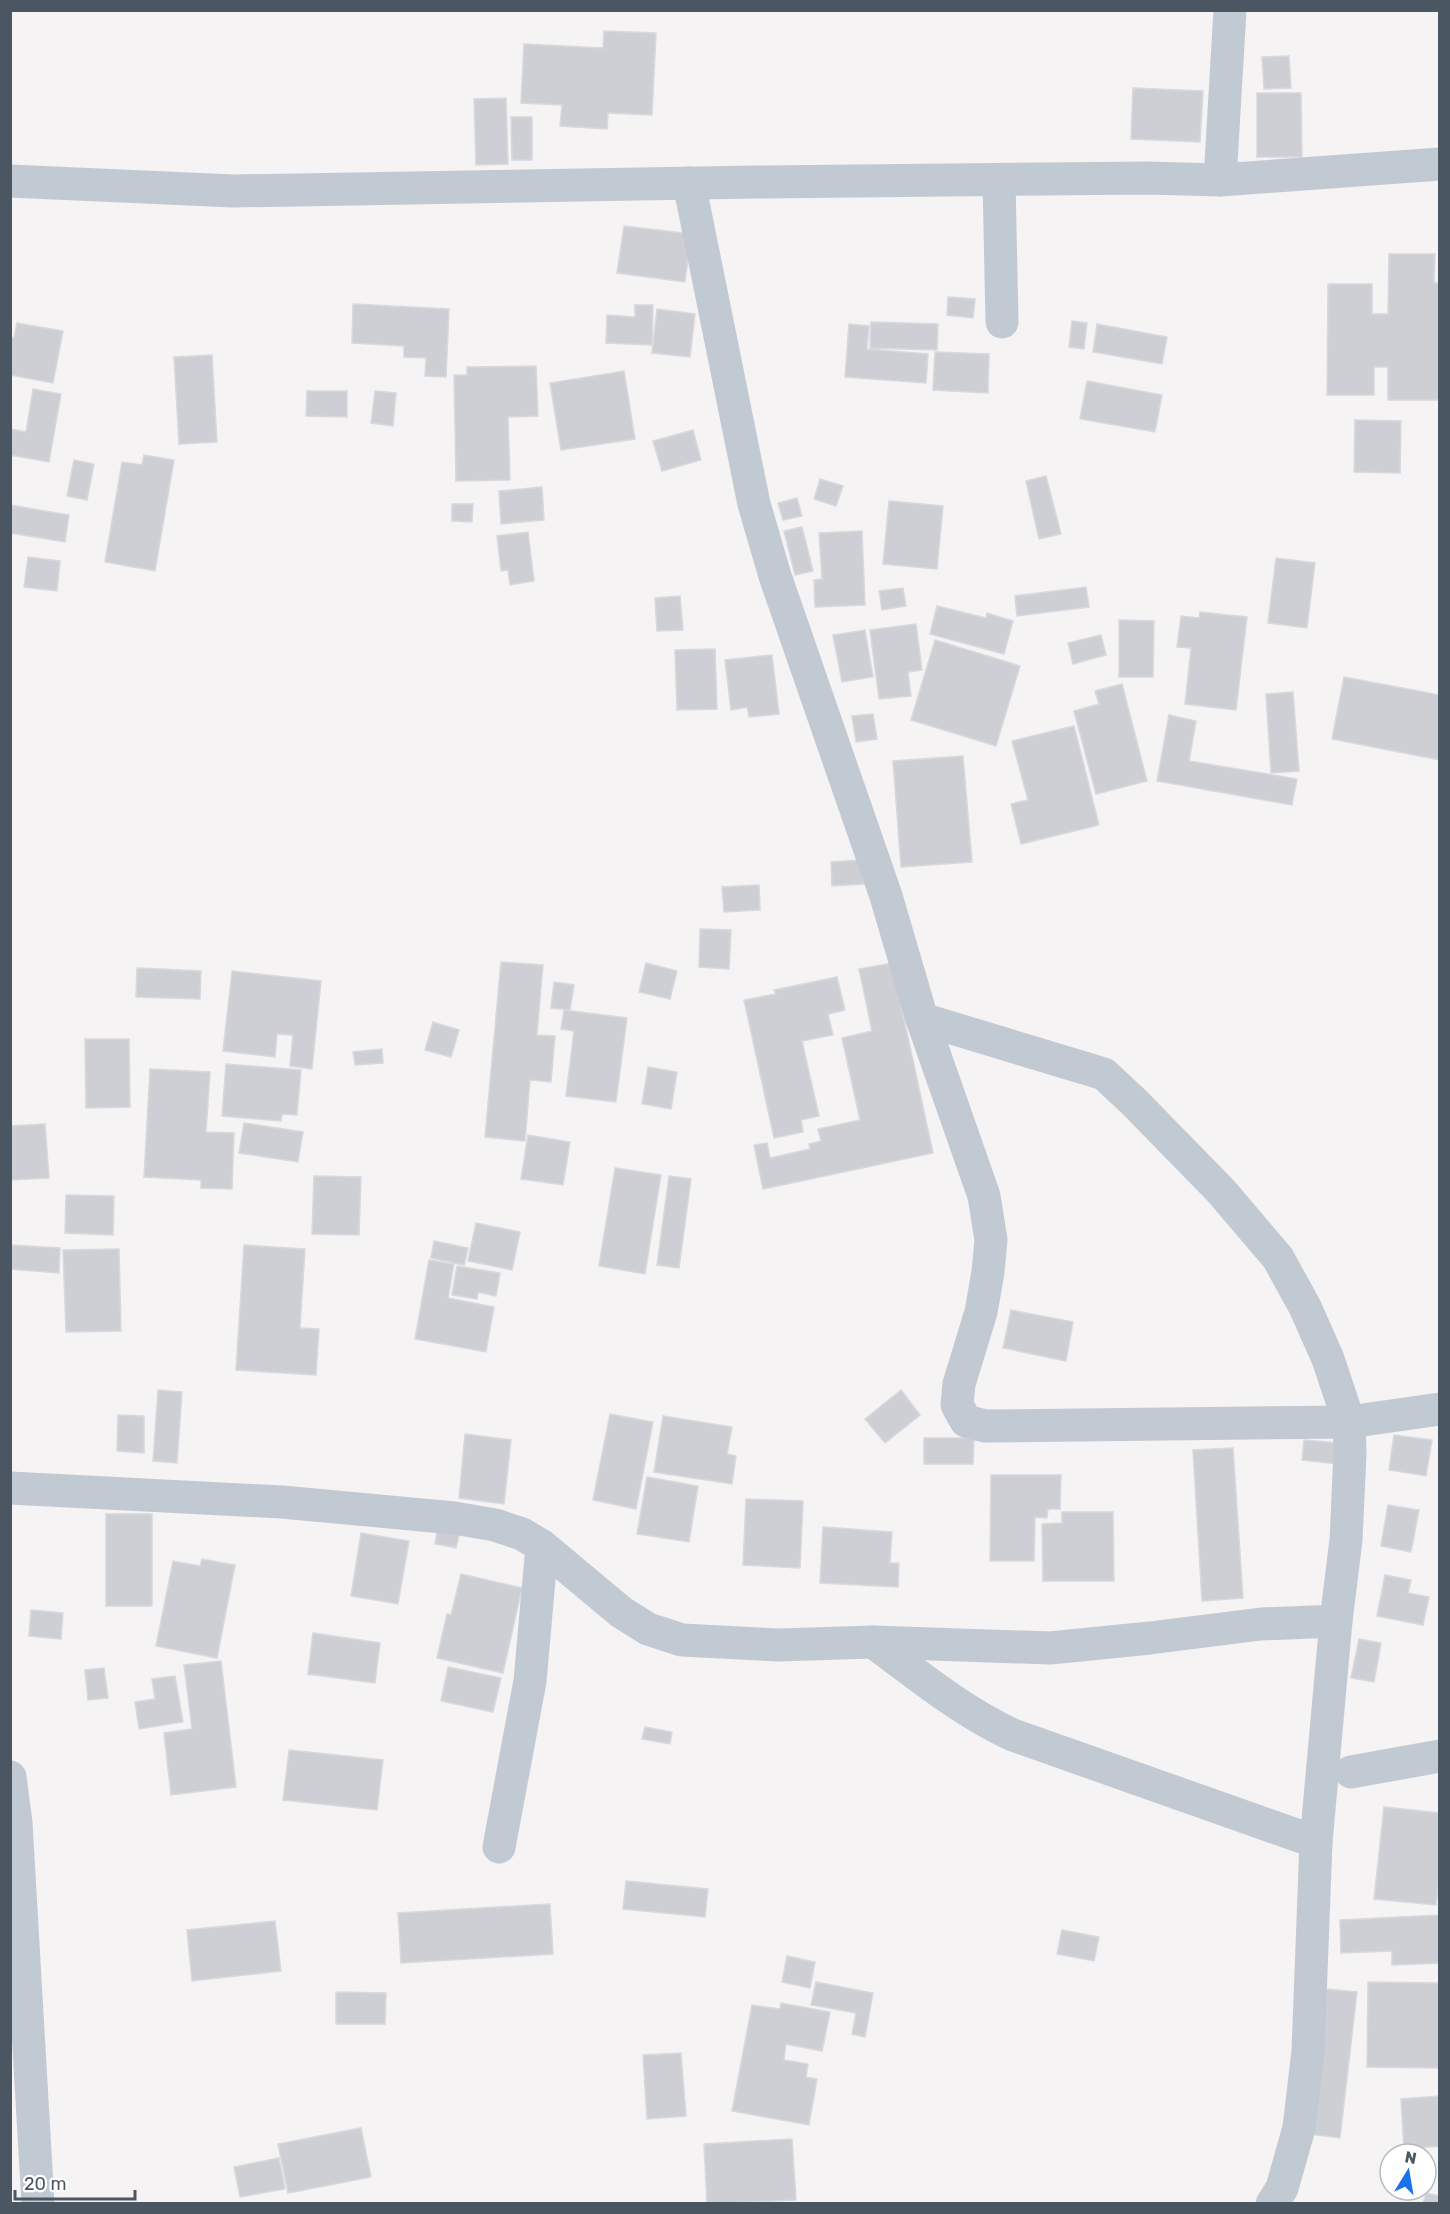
<svg xmlns="http://www.w3.org/2000/svg" width="1450" height="2214" font-family="Rubik,sans-serif">
<style>
.building{fill:#cdcfd5;stroke:#d7d9de;stroke-width:1.5}
.lines{fill:none;stroke-linecap:round;stroke-linejoin:round}
.street{stroke:#c1cad2;stroke-width:33}
</style>
<rect width="100%" height="100%" fill="#f5f3f3"/>
<g class="building">
<polygon points="604,31 656,33 652,115 608,113 607,129 560,126 562,105 521,103 524,44 603,48"/>
<polygon points="1289,56 1291,88 1264,89 1262,57"/>
<polygon points="1133,88 1203,91 1200,142 1131,139"/>
<polygon points="1257,93 1301,93 1302,157 1257,157"/>
<polygon points="506,98 508,164 476,165 474,99"/>
<polygon points="511,117 532,117 532,160 512,160"/>
<polygon points="624,226 691,234 685,282 617,273"/>
<polygon points="1389,254 1435,254 1434,283 1440,283 1440,400 1388,400 1388,367 1374,367 1374,395 1327,395 1328,284 1372,284 1372,314 1388,314"/>
<polygon points="948,297 975,299 973,318 947,315"/>
<polygon points="353,304 449,309 446,377 425,376 426,358 404,357 404,346 352,343"/>
<polygon points="635,305 653,305 652,345 606,343 607,315 635,317"/>
<polygon points="657,309 695,314 690,357 652,353"/>
<polygon points="1072,321 1087,323 1084,349 1069,347"/>
<polygon points="871,322 938,324 937,350 870,348"/>
<polygon points="17,323 63,331 53,383 10,375 10,337 14,338"/>
<polygon points="849,324 869,326 867,349 928,354 926,383 845,377"/>
<polygon points="1097,324 1167,337 1162,364 1093,352"/>
<polygon points="935,352 989,354 988,393 933,390"/>
<polygon points="212,355 217,442 179,444 174,357"/>
<polygon points="536,366 538,416 508,417 510,480 456,481 454,375 467,375 467,367"/>
<polygon points="624,371 635,439 561,450 550,383"/>
<polygon points="1087,381 1162,395 1155,432 1080,419"/>
<polygon points="33,389 61,394 49,462 10,455 10,429 26,432"/>
<polygon points="307,391 347,391 347,417 306,416"/>
<polygon points="375,391 396,393 393,426 371,423"/>
<polygon points="1355,420 1401,421 1400,473 1354,472"/>
<polygon points="693,430 701,460 662,471 653,441"/>
<polygon points="144,455 174,460 155,571 105,562 122,462 142,465"/>
<polygon points="74,460 94,464 87,500 67,496"/>
<polygon points="1046,476 1061,534 1039,539 1026,481"/>
<polygon points="820,479 843,486 836,506 814,499"/>
<polygon points="542,487 544,520 501,524 499,491"/>
<polygon points="797,498 802,516 783,520 778,503"/>
<polygon points="889,501 943,506 937,569 883,564"/>
<polygon points="452,504 473,504 472,522 452,521"/>
<polygon points="10,505 69,515 65,542 10,533"/>
<polygon points="802,527 813,571 795,575 784,531"/>
<polygon points="862,531 865,605 815,607 814,580 822,579 819,533"/>
<polygon points="528,532 534,581 510,585 508,570 501,571 497,536"/>
<polygon points="28,557 60,561 57,591 24,587"/>
<polygon points="1276,558 1315,563 1307,628 1268,623"/>
<polygon points="1086,587 1089,607 1017,616 1015,596"/>
<polygon points="903,588 906,606 882,610 879,591"/>
<polygon points="680,596 683,630 657,631 655,598"/>
<polygon points="937,606 986,618 987,613 1013,621 1004,654 930,634"/>
<polygon points="1200,612 1247,617 1236,710 1185,704 1191,648 1177,647 1181,616 1199,618"/>
<polygon points="1119,620 1154,621 1153,677 1119,677"/>
<polygon points="916,624 922,670 908,672 911,696 879,699 870,630"/>
<polygon points="865,630 873,677 842,682 833,635"/>
<polygon points="1101,635 1106,655 1073,664 1068,643"/>
<polygon points="935,640 1020,666 996,746 911,720"/>
<polygon points="715,649 717,709 677,710 675,650"/>
<polygon points="772,655 779,714 749,717 747,707 731,710 725,660"/>
<polygon points="1344,677 1440,695 1440,760 1332,739"/>
<polygon points="1122,684 1147,781 1096,794 1074,711 1099,704 1095,691"/>
<polygon points="1293,692 1299,771 1271,773 1266,694"/>
<polygon points="873,714 877,739 856,742 852,716"/>
<polygon points="1169,715 1196,721 1189,761 1297,779 1292,805 1157,781"/>
<polygon points="1074,726 1099,825 1021,844 1011,804 1028,800 1012,741"/>
<polygon points="963,756 972,862 901,867 893,761"/>
<polygon points="862,860 864,884 832,886 831,862"/>
<polygon points="759,885 760,910 724,912 722,887"/>
<polygon points="700,929 731,930 729,969 699,967"/>
<polygon points="501,962 543,965 537,1035 555,1036 551,1082 530,1080 525,1141 485,1137"/>
<polygon points="646,963 677,971 670,999 639,992"/>
<polygon points="892,963 933,1153 763,1189 754,1145 767,1143 770,1158 810,1149 809,1144 821,1141 818,1129 860,1120 842,1038 872,1031 859,969"/>
<polygon points="137,968 201,971 200,999 136,997"/>
<polygon points="232,971 321,981 312,1069 290,1066 293,1035 277,1034 275,1057 223,1051"/>
<polygon points="837,977 845,1010 828,1014 833,1035 802,1041 819,1116 801,1120 803,1132 774,1138 744,1000 776,994 774,990"/>
<polygon points="554,982 574,985 570,1010 551,1008"/>
<polygon points="564,1010 627,1018 616,1102 566,1096 574,1031 561,1029"/>
<polygon points="433,1022 459,1030 451,1057 425,1050"/>
<polygon points="85,1039 129,1039 130,1107 86,1108"/>
<polygon points="382,1049 383,1063 355,1065 353,1052"/>
<polygon points="226,1064 301,1070 297,1115 282,1114 281,1121 222,1116"/>
<polygon points="648,1067 677,1072 671,1109 642,1104"/>
<polygon points="150,1069 210,1072 206,1132 234,1133 232,1189 201,1188 201,1180 144,1177"/>
<polygon points="244,1123 303,1132 298,1162 239,1153"/>
<polygon points="45,1124 49,1178 10,1180 10,1126"/>
<polygon points="528,1135 570,1142 563,1185 521,1179"/>
<polygon points="615,1168 661,1175 645,1274 599,1266"/>
<polygon points="314,1176 361,1177 359,1235 312,1234"/>
<polygon points="669,1176 691,1179 679,1268 657,1265"/>
<polygon points="66,1195 114,1196 113,1235 65,1233"/>
<polygon points="476,1223 520,1232 512,1270 468,1261"/>
<polygon points="434,1241 468,1248 464,1265 431,1258"/>
<polygon points="10,1245 60,1248 59,1273 10,1269"/>
<polygon points="244,1245 305,1249 300,1328 319,1329 316,1375 236,1370"/>
<polygon points="119,1249 121,1331 66,1332 63,1250"/>
<polygon points="429,1260 454,1264 448,1298 494,1307 486,1352 415,1339"/>
<polygon points="457,1266 500,1273 496,1296 478,1292 477,1299 452,1295"/>
<polygon points="1011,1310 1073,1322 1066,1361 1003,1348"/>
<polygon points="158,1390 182,1392 177,1463 153,1461"/>
<polygon points="901,1390 920,1415 885,1443 865,1419"/>
<polygon points="610,1414 653,1422 636,1509 593,1500"/>
<polygon points="118,1415 144,1416 144,1453 117,1451"/>
<polygon points="663,1416 732,1427 727,1454 736,1456 732,1484 654,1472"/>
<polygon points="465,1434 511,1440 504,1504 459,1498"/>
<polygon points="1394,1435 1432,1440 1426,1476 1389,1470"/>
<polygon points="924,1438 974,1438 973,1464 924,1464"/>
<polygon points="1304,1440 1339,1443 1338,1464 1302,1460"/>
<polygon points="1233,1448 1243,1598 1202,1601 1193,1450"/>
<polygon points="991,1475 1061,1475 1060,1509 1048,1509 1047,1518 1035,1517 1034,1561 990,1561"/>
<polygon points="647,1477 698,1486 689,1542 637,1534"/>
<polygon points="746,1499 803,1501 800,1568 743,1565"/>
<polygon points="1388,1505 1419,1510 1411,1552 1381,1546"/>
<polygon points="1062,1512 1113,1512 1114,1581 1043,1581 1042,1524 1062,1523"/>
<rect x="106" y="1514" width="46" height="92"/>
<polygon points="438,1527 460,1531 456,1548 435,1544"/>
<polygon points="823,1527 892,1532 890,1563 899,1563 898,1587 820,1583"/>
<polygon points="361,1533 409,1541 398,1604 351,1596"/>
<polygon points="202,1559 235,1565 217,1658 156,1646 173,1561 200,1566"/>
<polygon points="461,1574 522,1588 503,1673 437,1658 447,1614 451,1615"/>
<polygon points="1385,1575 1411,1580 1408,1593 1429,1597 1423,1625 1377,1616"/>
<polygon points="31,1610 63,1613 61,1639 29,1636"/>
<polygon points="313,1633 380,1643 375,1683 308,1674"/>
<polygon points="1359,1639 1381,1643 1374,1682 1351,1678"/>
<polygon points="221,1661 236,1787 171,1795 164,1733 192,1729 184,1665"/>
<polygon points="448,1667 501,1678 493,1712 441,1701"/>
<polygon points="104,1668 108,1698 88,1700 85,1670"/>
<polygon points="175,1676 183,1722 139,1729 135,1702 155,1699 152,1679"/>
<polygon points="645,1727 672,1732 670,1744 642,1739"/>
<polygon points="289,1750 383,1760 377,1810 283,1800"/>
<polygon points="1384,1807 1440,1813 1440,1869 1436,1905 1374,1899"/>
<polygon points="626,1881 708,1889 705,1917 623,1909"/>
<polygon points="550,1904 553,1954 401,1963 398,1913"/>
<polygon points="1440,1915 1440,1963 1392,1965 1392,1951 1341,1953 1340,1920"/>
<polygon points="275,1921 281,1971 192,1981 187,1930"/>
<polygon points="1062,1930 1099,1937 1094,1961 1057,1954"/>
<polygon points="787,1956 815,1962 810,1988 782,1982"/>
<polygon points="816,1982 873,1993 865,2037 852,2034 856,2013 811,2005"/>
<polygon points="1368,1982 1440,1983 1440,2068 1367,2067"/>
<polygon points="1326,1989 1357,1992 1340,2138 1309,2134"/>
<polygon points="336,1992 386,1993 385,2024 336,2024"/>
<polygon points="781,2003 830,2012 822,2051 786,2044 784,2060 808,2064 806,2077 817,2079 809,2125 732,2111 752,2005 780,2009"/>
<polygon points="681,2053 686,2116 647,2119 643,2055"/>
<polygon points="1440,2096 1440,2146 1404,2149 1401,2099"/>
<polygon points="361,2128 371,2177 288,2193 278,2144"/>
<polygon points="792,2139 796,2200 707,2204 704,2144"/>
<polygon points="279,2158 285,2189 240,2197 234,2167"/>
<polygon points="1426,2193 1440,2196 1440,2204 1423,2204"/>
</g>
<g class="lines">
<g class="street">
<polyline points="999,180 1002,322"/>
<polyline points="1220,180 1230,10"/>
<polyline points="10,181 233,191 756,182 1147,178 1220,180 1440,164"/>
<polyline points="689,183 754,504 775,576 886,896 922,1019 984,1196 991,1240 988,1272 981,1312 959,1384 957,1405 966,1421 985,1426 1349,1422 1440,1409"/>
<polyline points="922,1019 1104,1074 1134,1102 1221,1191 1278,1258 1305,1307 1328,1359 1349,1422 1350,1453 1346,1540 1336,1621 1316,1842 1308,2051 1299,2128 1282,2188 1272,2204"/>
<polyline points="10,1488 282,1502 454,1518 495,1525 522,1534 542,1546 621,1612 648,1629 682,1640 778,1645 873,1642 1050,1648 1150,1638 1261,1624 1336,1621"/>
<path d="M873,1642c45,33 88,69 140,93l303,107"/>
<polyline points="1351,1772 1440,1756"/>
<polyline points="10,1777 16,1823 38,2204"/>
<polyline points="499,1847 530,1681 542,1546"/>
</g>
</g>
<rect width="1450" height="2214" fill="none" stroke="#4a5661" stroke-width="24"/>
<g transform="translate(1408 2172) rotate(11)"><circle r="28" fill="#ffffff" stroke="#b7bbc0" stroke-width="1.5"/>
<path d="M0-4.5L10 22L0 15L-10 22Z" fill="#1a73e8"/>
<text y="-9" font-size="16" font-weight="bold" text-anchor="middle" fill="#4a5661">N</text>
</g>
<path d="M15 2190v9h120v-9" fill="none" stroke="#4a5661" stroke-width="3"/>
<text x="24" y="2190" font-size="18" fill="#4a5661" stroke="#ffffff" stroke-width="4.5" paint-order="stroke">20 m</text>
</svg>
